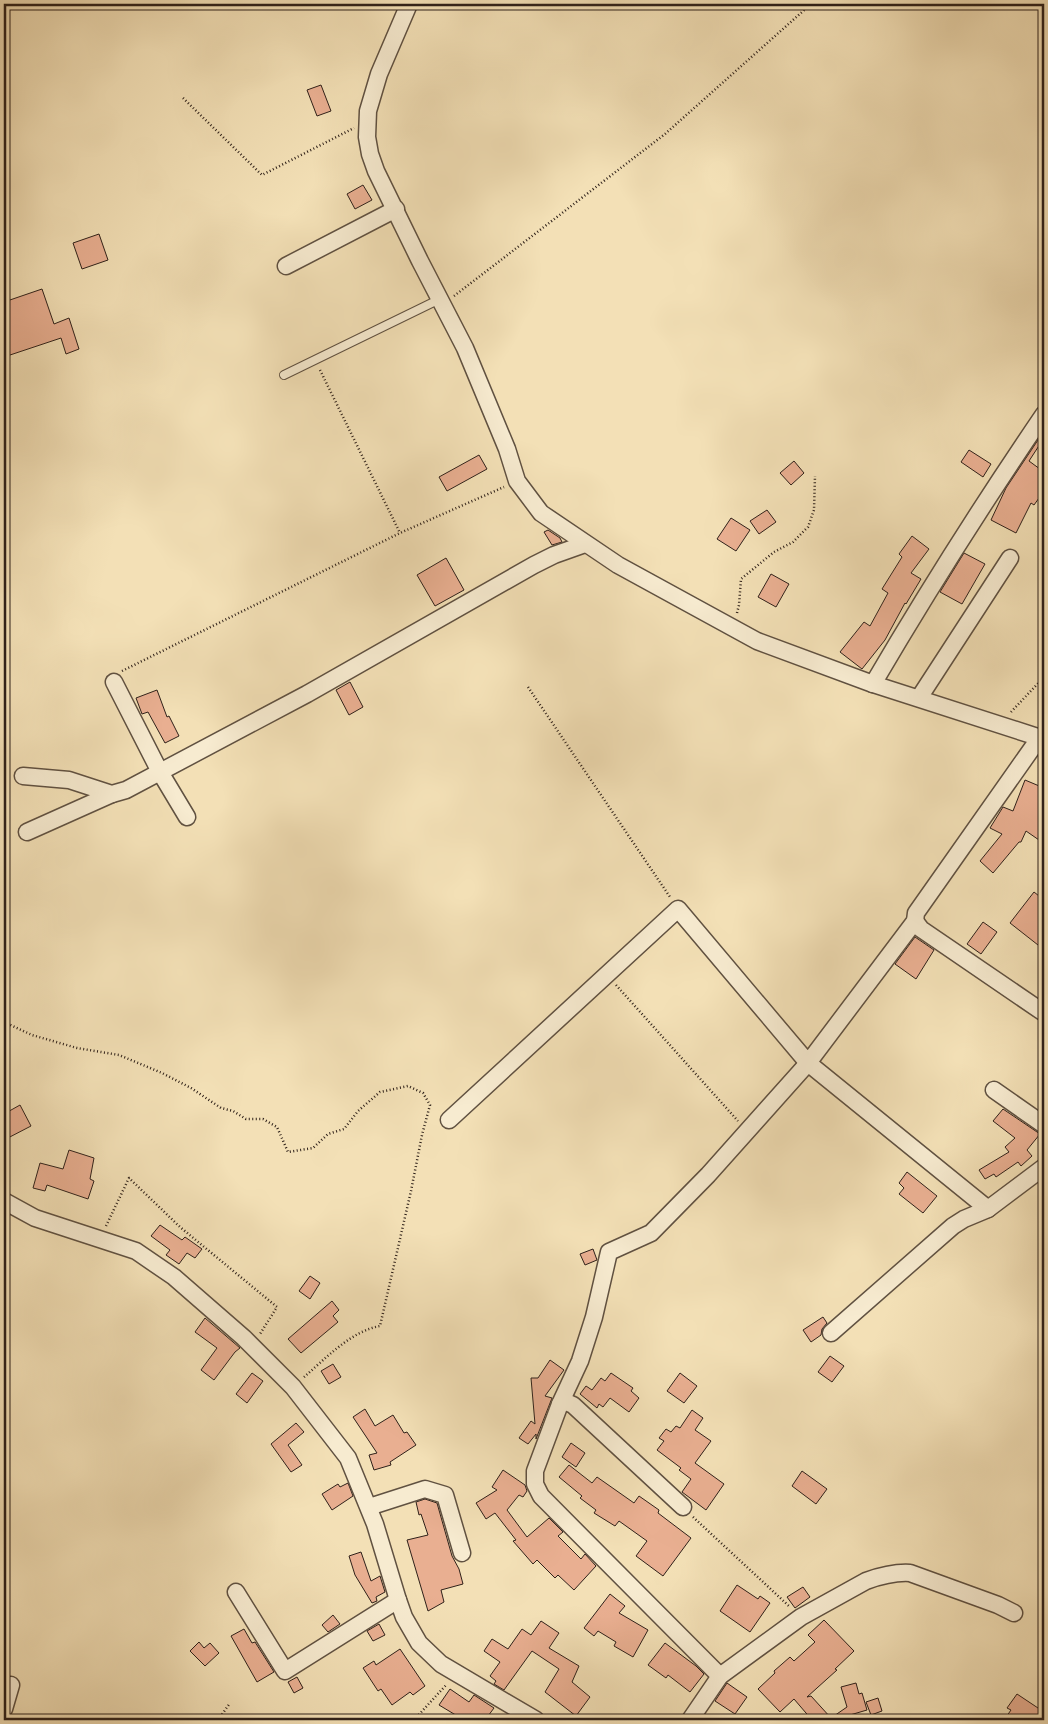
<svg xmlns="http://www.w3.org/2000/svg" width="1048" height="1724" font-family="Cardo,serif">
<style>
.building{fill:#e9af91;stroke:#2f211a}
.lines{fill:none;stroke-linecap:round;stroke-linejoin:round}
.lane-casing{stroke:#605141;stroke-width:10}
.street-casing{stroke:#605141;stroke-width:19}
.path{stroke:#2f211a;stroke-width:2.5;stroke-dasharray:1 2.5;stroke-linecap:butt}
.lane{stroke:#f7ebd0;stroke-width:8}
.street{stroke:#f7ebd0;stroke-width:16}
</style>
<rect width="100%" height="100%" fill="#f3e0b6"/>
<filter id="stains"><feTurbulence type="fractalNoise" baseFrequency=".004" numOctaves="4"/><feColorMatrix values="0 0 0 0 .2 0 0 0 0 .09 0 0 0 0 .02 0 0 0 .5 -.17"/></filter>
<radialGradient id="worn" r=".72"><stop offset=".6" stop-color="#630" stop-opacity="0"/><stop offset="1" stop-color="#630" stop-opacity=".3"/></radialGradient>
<g class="building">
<polygon points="321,85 331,111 317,116 307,90"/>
<polygon points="363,185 372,200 355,209 347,194"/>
<polygon points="99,234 108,260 82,269 73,243"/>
<polygon points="42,289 54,324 69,318 79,349 66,354 61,338 4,357 4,302"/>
<polygon points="1044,431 1044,438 1029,461 1044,472 1044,491 1034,505 1031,503 1016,533 991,520 1006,488"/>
<polygon points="969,450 991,464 983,477 961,462"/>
<polygon points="479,455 487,469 447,491 439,477"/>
<polygon points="794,461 804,473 791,485 780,473"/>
<polygon points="767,510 776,522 759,534 750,521"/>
<polygon points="731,518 750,530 736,551 717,539"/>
<polygon points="548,530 560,538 562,542 552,545 544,532"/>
<polygon points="912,536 929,549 911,573 921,579 906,604 905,603 885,640 862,669 840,652 864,622 870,626 888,593 882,589 902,557 899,554"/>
<polygon points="964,553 985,564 962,604 940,592"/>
<polygon points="446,558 464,590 435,606 417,575"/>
<polygon points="771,574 789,584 776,607 758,597"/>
<polygon points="350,682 363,707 349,715 336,690"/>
<polygon points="157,690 167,717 169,716 179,736 165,743 148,712 142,714 136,698"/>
<polygon points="1025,780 1044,788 1044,832 1039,840 1026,831 1021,842 1019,842 993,873 980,861 1002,834 990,828 1003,807 1013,811"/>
<polygon points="1034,892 1044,900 1044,937 1038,945 1010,923"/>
<polygon points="983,922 997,932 981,954 967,944"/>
<polygon points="915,937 934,950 916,979 895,964"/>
<polygon points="20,1105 31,1126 4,1140 4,1114"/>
<polygon points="1003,1109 1040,1134 1027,1150 1032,1156 1021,1166 1018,1162 996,1177 994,1174 985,1179 979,1170 1009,1152 1005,1147 1015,1138 993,1121"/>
<polygon points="69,1150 94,1158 90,1179 94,1181 88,1199 47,1185 45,1191 33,1188 40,1163 63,1169"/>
<polygon points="907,1172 937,1196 923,1213 899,1194 904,1188 899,1183"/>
<polygon points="160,1225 182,1240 185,1237 202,1249 195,1258 187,1253 179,1264 166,1255 170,1250 151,1236"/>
<polygon points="593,1249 597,1260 585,1265 580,1254"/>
<polygon points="310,1276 320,1283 310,1299 299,1291"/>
<polygon points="332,1301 339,1310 333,1316 338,1322 301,1353 288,1339"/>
<polygon points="823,1317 827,1323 822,1329 821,1335 811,1342 803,1330"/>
<polygon points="205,1318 240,1348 235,1352 214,1380 201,1370 217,1348 195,1332"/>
<polygon points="830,1356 844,1366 832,1382 818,1372"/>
<polygon points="550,1360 564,1370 545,1396 552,1398 536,1439 536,1434 528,1444 519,1438 531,1421 535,1424 531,1378 538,1378"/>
<polygon points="333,1364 341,1377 329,1384 321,1371"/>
<polygon points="252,1373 263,1381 247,1403 236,1394"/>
<polygon points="611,1373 633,1388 631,1391 639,1398 629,1412 610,1398 603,1407 599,1404 597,1408 580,1394 586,1386 592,1390 601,1378 605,1381"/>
<polygon points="680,1373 697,1386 684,1403 667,1391"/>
<polygon points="365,1409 375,1426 393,1415 404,1433 407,1432 416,1445 390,1462 391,1465 374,1470 369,1455 377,1453 353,1417"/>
<polygon points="692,1410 703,1418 695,1430 711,1441 695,1463 724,1484 706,1510 682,1492 691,1479 679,1470 681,1468 657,1450 664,1441 659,1438 666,1429 671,1432 676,1426 680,1428"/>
<polygon points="296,1423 304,1432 288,1445 302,1465 291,1472 271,1444"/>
<polygon points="571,1443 585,1453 576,1467 562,1457"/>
<polygon points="569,1465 592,1483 597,1477 634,1503 639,1496 659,1510 658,1513 691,1538 663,1576 636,1556 647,1541 619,1521 615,1526 594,1513 596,1510 580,1498 582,1496 559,1477"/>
<polygon points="503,1470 525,1485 527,1491 523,1497 519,1495 507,1510 527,1537 549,1518 563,1532 558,1536 581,1559 585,1554 596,1566 574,1590 558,1575 555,1578 537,1560 533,1564 513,1541 516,1540 495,1513 486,1519 476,1503 497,1490 492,1487"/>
<polygon points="802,1471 827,1489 816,1504 792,1486"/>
<polygon points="348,1483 353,1496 332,1510 322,1494 338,1484 340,1487"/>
<polygon points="425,1499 437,1503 452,1556 459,1569 463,1584 441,1590 444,1602 428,1611 407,1540 428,1535 421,1514 419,1515 416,1502"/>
<polygon points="361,1552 371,1581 380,1576 385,1592 376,1597 377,1601 372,1603 355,1575 349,1556"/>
<polygon points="737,1585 758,1599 760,1596 770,1603 750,1632 720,1611"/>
<polygon points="803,1587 810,1597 795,1608 787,1597"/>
<polygon points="610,1594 625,1606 619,1613 648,1630 633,1657 614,1646 616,1642 598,1631 594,1636 584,1628"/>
<polygon points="333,1615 340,1624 328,1632 322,1625"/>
<polygon points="824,1620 854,1651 835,1669 837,1670 807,1697 811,1696 831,1718 847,1707 841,1687 856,1683 859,1694 862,1693 867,1710 833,1720 812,1720 794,1699 780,1712 758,1689 775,1673 774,1671 790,1657 794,1661 815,1642 808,1635"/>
<polygon points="541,1621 559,1633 549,1648 579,1666 572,1682 590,1697 576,1716 545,1692 559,1669 532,1651 504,1690 494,1684 496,1681 490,1676 500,1662 484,1651 492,1639 508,1649 522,1629 531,1635"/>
<polygon points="379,1624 385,1635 373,1641 367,1631"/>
<polygon points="244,1629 252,1643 255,1642 274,1672 257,1682 231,1636"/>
<polygon points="199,1642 204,1648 210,1643 219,1653 205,1666 190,1651"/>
<polygon points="665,1643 696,1666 704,1674 690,1692 668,1675 666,1678 648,1665"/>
<polygon points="400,1649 425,1686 413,1695 410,1692 392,1705 381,1689 378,1691 363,1668 374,1661 376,1665"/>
<polygon points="297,1677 303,1688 294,1693 288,1682"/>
<polygon points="727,1683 747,1697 735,1714 715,1701"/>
<polygon points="450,1689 469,1702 474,1695 494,1708 485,1720 464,1720 439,1705"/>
<polygon points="1017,1694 1044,1712 1044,1720 1004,1720 1011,1710 1007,1708"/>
<polygon points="878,1698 882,1711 871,1715 866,1702"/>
</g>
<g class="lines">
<defs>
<polyline id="lane" points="284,375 440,299"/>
<g id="street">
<polyline points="409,4 379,74 368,111 367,137 370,154 376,171 420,261 465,348 507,449 517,481 541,513 618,565 757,641 873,684 1044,739"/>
<polyline points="286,266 396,209"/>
<polyline points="114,682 160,772 187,817"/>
<path d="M873,684c54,-92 111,-182 171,-270"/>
<polyline points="919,698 1010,558"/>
<polyline points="23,776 69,780 112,794 126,790 307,694 534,565 554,555 585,544"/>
<polyline points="27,832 112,794"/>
<polyline points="915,921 921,929 1044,1013"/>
<polyline points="994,1090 1044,1125"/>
<polyline points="449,1120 678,909 808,1063 915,921 916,913 1040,737"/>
<polyline points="4,1201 35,1218 136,1251 174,1277 244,1338 293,1387 348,1458 375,1524 398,1600 404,1617 419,1643 441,1664 536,1720"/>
<polyline points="831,1333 953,1226 964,1219 988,1209 1044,1167"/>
<polyline points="560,1404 580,1361 594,1317 609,1252 651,1233 708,1175 808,1063 988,1209"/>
<polyline points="369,1507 425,1489 445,1495 462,1553"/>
<polyline points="683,1507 573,1405 566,1402 560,1404 535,1471 535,1484 541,1496 720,1676"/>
<polyline points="236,1592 285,1671 398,1600"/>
<polyline points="4,1709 11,1685"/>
<path d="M690,1720l30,-44 81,-59 65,-36c14,-5 28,-9 44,-8l88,32 16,8"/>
</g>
</defs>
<use href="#lane" class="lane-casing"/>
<use href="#street" class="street-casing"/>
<g class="path">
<polyline points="183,98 262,175 354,128"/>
<polyline points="454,296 665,134 811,4"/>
<polyline points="320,370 400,533"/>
<polyline points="737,613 739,605 741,579 774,552 793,542 808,527 814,510 815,476"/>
<polyline points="122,671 400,533 504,487"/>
<polyline points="528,687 670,897"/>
<polyline points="1011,712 1044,677"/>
<polyline points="616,985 738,1121"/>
<path d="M4,1022l28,13 45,13 42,7 43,18 29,15 30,20 12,3 13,8h17l14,8 11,25 25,-4 15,-14 16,-5 14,-18 22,-19 28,-6 15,7 7,12 -8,30 -11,56 -31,135c-29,5 -55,33 -77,52"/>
<polyline points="106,1226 129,1178 180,1227 277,1307 260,1334"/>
<polyline points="693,1517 790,1607"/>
<polyline points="218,1720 230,1703"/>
<polyline points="414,1720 447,1684"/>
</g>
<use href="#lane" class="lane"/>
<use href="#street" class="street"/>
</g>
<rect width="1048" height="1724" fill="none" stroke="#f3e0b6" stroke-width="20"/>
<rect x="5" y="5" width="1038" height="1714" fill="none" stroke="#2f211a" stroke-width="2.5"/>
<rect x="10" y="10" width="1028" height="1704" fill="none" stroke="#2f211a"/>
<rect width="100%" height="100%" filter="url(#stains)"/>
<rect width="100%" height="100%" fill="url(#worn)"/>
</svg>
